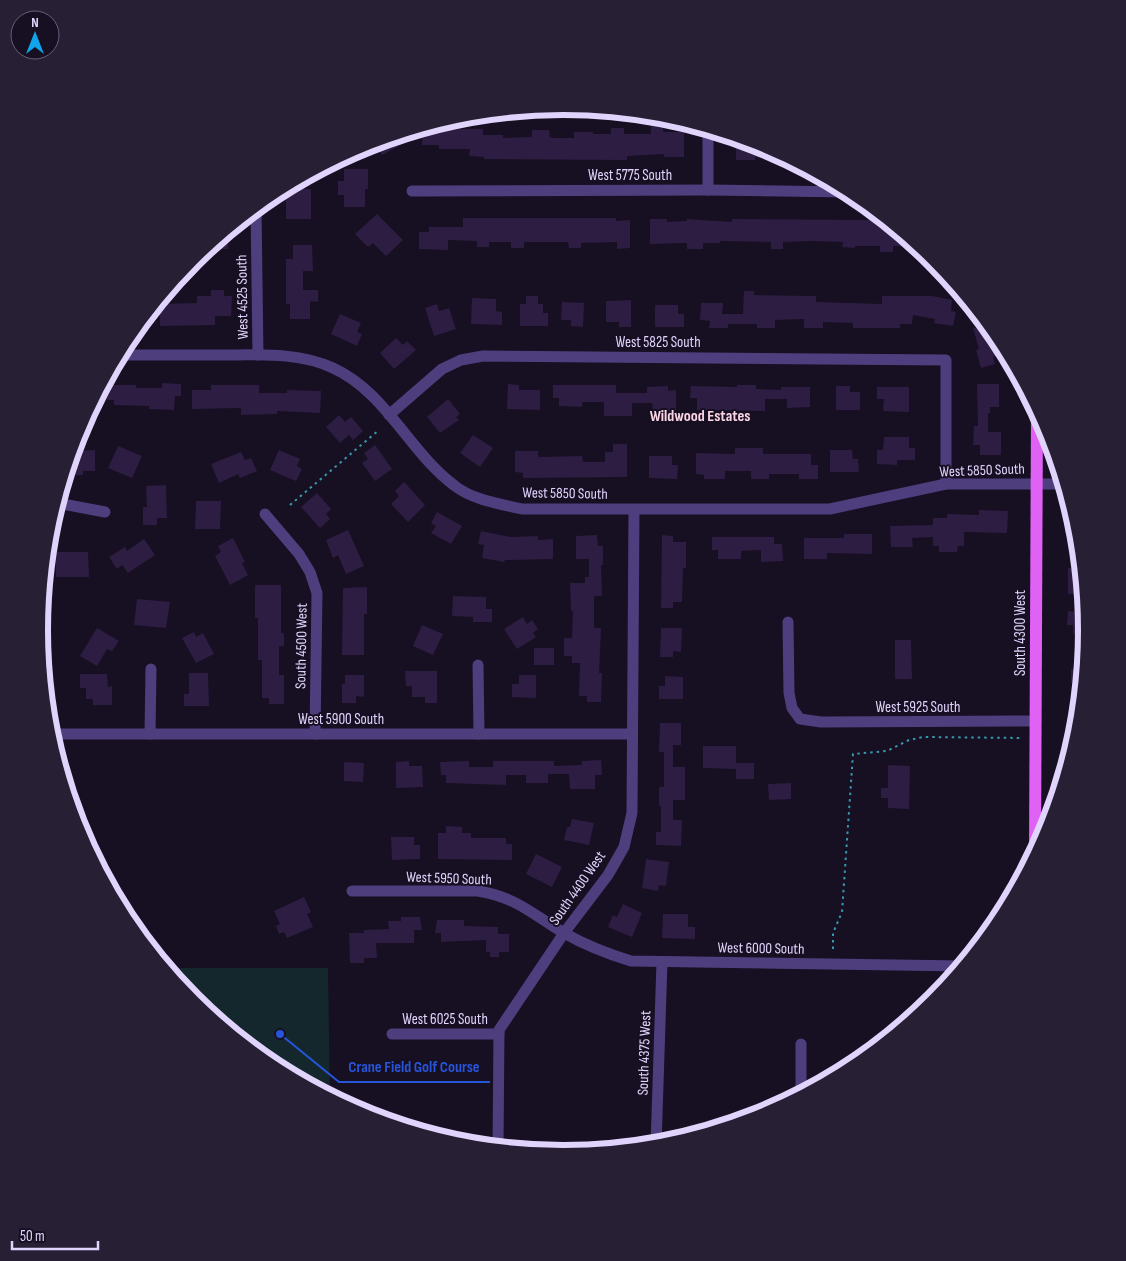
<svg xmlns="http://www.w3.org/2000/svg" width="1126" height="1261" font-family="'Sofia Sans Condensed',sans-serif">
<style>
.green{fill:#13272c}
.building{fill:#2d1d42}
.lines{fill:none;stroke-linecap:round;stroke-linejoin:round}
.path{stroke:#3799ad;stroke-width:2;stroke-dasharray:2.5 4;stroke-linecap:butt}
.minor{stroke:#4f3e7e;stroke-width:11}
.major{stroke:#df62f4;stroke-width:12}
.labels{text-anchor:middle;stroke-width:4;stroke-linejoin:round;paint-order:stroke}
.street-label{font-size:15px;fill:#e1d4fc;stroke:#170f22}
.neighbourhood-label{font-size:16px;font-weight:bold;fill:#fcd5e5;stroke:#170f22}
.rim{fill:none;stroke:#e1d4fc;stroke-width:6}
.leader{fill:none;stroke:#2755da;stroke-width:2}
.callout-dot{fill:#2755da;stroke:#170f22;stroke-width:2}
.callout-label{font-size:16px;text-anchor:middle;font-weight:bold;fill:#2755da;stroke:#170f22;stroke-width:4;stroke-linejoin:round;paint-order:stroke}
</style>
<rect width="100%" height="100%" fill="#170f22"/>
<polygon class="green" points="165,968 328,968 330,1098 271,1066 192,1001"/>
<g class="building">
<polygon points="435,124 460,124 460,129 483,129 483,135 503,135 503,138 532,137 532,130 549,130 550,137 553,138 574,138 574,132 593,132 593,134 611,134 611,128 624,128 624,134 651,134 651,125 663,125 663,132 684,132 684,157 664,157 664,154 627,156 627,160 484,159 484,157 469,156 470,149 439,149 439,145 422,145 423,128"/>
<polygon points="408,132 412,139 382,155 375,142"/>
<polygon points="736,138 764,146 779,155 763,155 763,157 755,157 755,160 736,160"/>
<polygon points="344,169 368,169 368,189 365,189 365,207 344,207 344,195 338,195 338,181 344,181"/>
<rect x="286" y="189" width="25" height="30"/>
<polygon points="377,214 403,240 386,256 373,243 368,247 355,234"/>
<polygon points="463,218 616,218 616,221 630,220 630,248 617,249 617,242 581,243 581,248 569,248 568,242 524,242 524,248 511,248 511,242 489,242 489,247 477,247 477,241 448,240 448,250 419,249 419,232 429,232 429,227 463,227"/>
<polygon points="650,219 667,219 667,222 687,221 687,219 732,222 732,219 874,220 874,219 884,219 917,246 893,246 893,252 880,252 880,246 855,246 855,248 842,247 843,242 810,241 783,242 783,249 771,249 771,242 720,241 720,243 703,243 703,249 687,249 687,243 650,244"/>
<polygon points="228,230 228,249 206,249"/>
<polygon points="293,245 312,245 313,271 303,271 303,290 318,290 318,302 310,301 310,319 290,319 290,304 286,304 286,259 293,259"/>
<polygon points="211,290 224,290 224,296 232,296 231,316 215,316 215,325 160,326 160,304 197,303 197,296 211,296"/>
<polygon points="744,291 754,291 754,295 816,296 816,302 882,304 882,296 932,296 952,300 951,311 956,312 953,326 934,323 935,319 913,315 912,324 900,324 900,328 853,328 853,323 823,322 823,328 804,328 804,319 775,320 775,328 757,328 757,324 728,324 728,328 709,328 710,321 700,320 701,303 723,303 722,314 743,314"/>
<polygon points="526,296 538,296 538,304 543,304 543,313 548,313 548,326 520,326 520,304 526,304"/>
<polygon points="472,298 496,299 496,311 502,312 502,325 471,324"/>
<polygon points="631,300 631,327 619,327 619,322 606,322 606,301"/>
<polygon points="562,302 584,303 583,327 571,326 571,320 561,320"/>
<polygon points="437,304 439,311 449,308 456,329 434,336 425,308"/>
<polygon points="655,305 678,305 678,314 684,314 684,327 655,327"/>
<polygon points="340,314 361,323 357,332 362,334 357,346 331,334"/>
<polygon points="987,325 998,338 1002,354 993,357 995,364 981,368 976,350 979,349 973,328"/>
<polygon points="396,338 403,345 407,341 416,350 394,369 380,353"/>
<polygon points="162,383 181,384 181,396 175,396 174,410 149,409 149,406 114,405 114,400 107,400 108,385 136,385 136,388 162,388"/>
<polygon points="508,384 519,385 519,390 540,390 540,410 507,409"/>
<polygon points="977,384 999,384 999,407 990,407 990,413 988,413 988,432 1001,432 1001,455 980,455 980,445 973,445 974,426 978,426"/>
<polygon points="211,385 259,385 259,393 287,393 287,390 321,391 320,413 277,411 277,414 241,415 241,408 192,409 192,390 211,390"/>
<polygon points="553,385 616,385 616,393 647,393 647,387 668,386 668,391 676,390 676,412 653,412 652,403 632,403 632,416 604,416 604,402 582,402 582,407 559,406 559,398 553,398"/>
<polygon points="737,385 756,385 756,389 781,390 781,387 810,387 810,407 787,408 787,399 765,399 765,411 697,410 697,398 690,398 691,386 737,387"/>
<polygon points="836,386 850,386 850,392 860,392 860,410 836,410"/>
<polygon points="877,387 909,387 909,412 883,411 884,399 877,399"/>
<polygon points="448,399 460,414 456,417 459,420 440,433 427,417"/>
<polygon points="339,415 345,422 351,417 363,431 353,440 349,435 340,443 326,427"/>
<polygon points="473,435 493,448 480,467 460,453"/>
<polygon points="884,437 909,437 909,448 915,448 915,460 897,460 897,465 877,464 877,450 883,450"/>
<polygon points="613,444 627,444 627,477 523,478 523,473 515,472 515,451 538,451 538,457 582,456 583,462 605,462 605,452 613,452"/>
<polygon points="375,445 392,469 375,481 362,463 368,459 364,453"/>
<polygon points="118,446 142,456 132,478 108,468"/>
<polygon points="735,448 763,448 763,454 811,454 811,465 818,465 818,479 799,479 799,474 769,474 769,479 751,479 751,471 725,471 725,479 704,479 704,475 696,474 696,453 735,454"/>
<polygon points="95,450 95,471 83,471 83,475 65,475 72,451"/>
<polygon points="279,450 300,459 297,466 302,469 296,481 270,470"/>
<polygon points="830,450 852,450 853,459 858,459 859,472 830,472"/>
<polygon points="241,452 245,460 251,458 257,471 240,478 238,474 219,483 211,464"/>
<polygon points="649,456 672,456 672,465 678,465 677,479 649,478"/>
<polygon points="404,482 425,505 408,522 391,504 399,496 395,491"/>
<polygon points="166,485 167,518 157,518 157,525 143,525 143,507 147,507 146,486"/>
<polygon points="317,493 331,509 326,514 330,519 320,528 301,507"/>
<polygon points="196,501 221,501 220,529 195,529"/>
<polygon points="979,510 1008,511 1007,533 964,532 964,546 958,546 957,552 939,552 939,546 933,546 933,537 912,538 913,547 891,547 890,526 933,525 933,518 947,518 947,514 979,515"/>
<polygon points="437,512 462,526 451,544 431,533 436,526 431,523"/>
<polygon points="1065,514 1073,514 1078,533 1065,533"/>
<polygon points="348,530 364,566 346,574 338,555 333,558 326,540"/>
<polygon points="481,531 510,537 538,536 538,540 553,539 553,559 505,560 504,562 482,558 484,545 478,544"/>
<polygon points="844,534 872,534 872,554 827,553 827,559 804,559 804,538 844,538"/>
<polygon points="597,535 598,546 603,546 603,565 601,565 602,596 594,596 594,628 601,628 599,673 602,673 601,702 587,702 587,696 579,696 580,663 572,663 572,656 564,656 564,638 572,638 573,611 571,611 570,583 585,583 585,577 589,577 589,559 576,559 576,536"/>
<polygon points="662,535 673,536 673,542 686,542 686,568 683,568 682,602 673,602 673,608 661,608"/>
<polygon points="712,537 774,537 774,544 782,544 783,561 761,562 761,550 741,551 741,559 718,559 718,550 712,550"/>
<polygon points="233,538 245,562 242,563 248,575 230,585 215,556 221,552 218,546"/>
<polygon points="144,539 155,555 128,573 122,565 117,569 109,557 125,547 127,551"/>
<polygon points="56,552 88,552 89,577 56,577"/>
<polygon points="1068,568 1081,568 1084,594 1068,594"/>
<polygon points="255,585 281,585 281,633 284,633 284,646 279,646 279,675 284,675 284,704 269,704 269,698 262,698 262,660 258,660 258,618 255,618"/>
<polygon points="367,587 367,614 364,614 364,655 342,655 343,588"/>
<polygon points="453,596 486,597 486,609 492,609 492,622 473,622 473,617 452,616"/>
<polygon points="137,599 170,602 166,628 134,625"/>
<polygon points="1068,611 1085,612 1087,635 1073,634 1073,625 1067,625"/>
<polygon points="523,617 527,624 532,620 538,629 533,633 536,637 517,649 504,629"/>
<polygon points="422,625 443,634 433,655 413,646"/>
<polygon points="97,628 119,641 112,651 107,649 97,666 80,656"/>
<polygon points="661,628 682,628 681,652 673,651 673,657 660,657"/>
<polygon points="194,632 196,637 203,633 214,654 196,663 182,638"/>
<polygon points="895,640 911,640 912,679 895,679"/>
<rect x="534" y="648" width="20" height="17"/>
<polygon points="1071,669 1083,670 1082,683 1071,683"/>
<polygon points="405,671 437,671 437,703 425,703 425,697 412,697 412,686 406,686"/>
<polygon points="189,673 208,673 209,706 184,706 184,694 189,694"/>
<polygon points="80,674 107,674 108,687 112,686 112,705 93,705 93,699 86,699 86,688 80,688"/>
<polygon points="345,675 364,675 364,697 356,696 356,703 342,703 342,684 345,684"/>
<polygon points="519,675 536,675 536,698 512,697 512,684 519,684"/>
<polygon points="665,676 683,677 683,699 659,699 659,686 665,686"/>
<polygon points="660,723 681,723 681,745 673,745 673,767 685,767 685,800 673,800 673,820 682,820 681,846 656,845 656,832 661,832 661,806 659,806 659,787 664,787 664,752 659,752"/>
<polygon points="703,746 736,746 736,769 703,768"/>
<polygon points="601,760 602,775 595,775 595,789 570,789 569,774 548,774 548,783 526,783 526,775 506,775 506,785 446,783 446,775 441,775 440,762 469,761 469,767 493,767 493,761 554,761 554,766 582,765 582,761"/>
<polygon points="409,761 409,766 422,766 423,787 396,788 396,762"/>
<polygon points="344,762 364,763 363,782 344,781"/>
<rect x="736" y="763" width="18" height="16"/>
<polygon points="888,765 910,766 909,809 888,808 888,798 881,798 881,788 888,788"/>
<polygon points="791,783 791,799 769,800 768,784"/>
<polygon points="572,819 594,823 589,845 564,840 567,827 570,827"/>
<polygon points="446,826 462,827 462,833 471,833 471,838 506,838 506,844 512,844 512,860 438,859 438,833 446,833"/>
<polygon points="391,837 414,837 414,845 420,845 420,859 392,860"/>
<polygon points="536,854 562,867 552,887 526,874"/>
<polygon points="646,859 669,862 666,886 659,885 658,891 642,888"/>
<polygon points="304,897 311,912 307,914 313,927 287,938 284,932 279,934 276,926 280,924 274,911"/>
<polygon points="623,904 642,913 632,937 608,927 613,915 617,917"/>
<polygon points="663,914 688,914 688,927 695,927 695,939 662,938"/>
<polygon points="401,917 420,917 422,930 414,930 414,943 376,943 377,958 364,958 364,963 350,963 349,933 364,933 364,930 389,929 388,921 401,921"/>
<polygon points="437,920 464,920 464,926 498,927 498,934 509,934 509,952 499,952 499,957 490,957 490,952 486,952 486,940 441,942 441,933 435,933"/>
</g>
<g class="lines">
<g class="path">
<polyline points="290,505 379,430"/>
<polyline points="833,949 833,933 842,912 853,754 887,751 909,740 923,737 1023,738"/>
</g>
<g class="minor">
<polyline points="708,190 708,129"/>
<polyline points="412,191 708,190 849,192"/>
<polyline points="256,208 258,355"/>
<path d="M119,355c34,0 68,0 102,0 37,0 78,-3 112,13 53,24 76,84 122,118 18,14 45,18 67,23h308l116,-25h118"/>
<polyline points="389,415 442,369 461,360 483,356 946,360 946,484"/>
<polyline points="56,505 68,505 105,512"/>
<polyline points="265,514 299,554 310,572 317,593 315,734"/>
<polyline points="788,622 789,693 792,708 800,719 821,722 1035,721"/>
<polyline points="478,665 479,734"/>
<polyline points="49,734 632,734"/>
<polyline points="150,734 151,669"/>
<path d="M352,891h126c38,6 54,23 86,42 21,12 44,21 67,28l332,5"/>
<polyline points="392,1034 499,1034"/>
<polyline points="305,1082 315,1090"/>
<polyline points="801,1095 801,1044"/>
<polyline points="656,1146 662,962"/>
<polyline points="498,1148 499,1030 564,933 608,875 624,847 632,813 634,510"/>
</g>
<polyline class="major" points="1035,855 1037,411"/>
</g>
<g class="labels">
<g class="street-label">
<text x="630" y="180">West 5775 South</text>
<text transform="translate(242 297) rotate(-91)" y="5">West 4525 South</text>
<text x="658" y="347">West 5825 South</text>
<text transform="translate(982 470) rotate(-2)" y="5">West 5850 South</text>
<text transform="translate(565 493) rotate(1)" y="5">West 5850 South</text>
<text transform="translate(1020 633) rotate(-90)" y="5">South 4300 West</text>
<text transform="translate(301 646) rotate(-89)" y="5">South 4500 West</text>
<text x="918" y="712">West 5925 South</text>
<text x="341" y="724">West 5900 South</text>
<text transform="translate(449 878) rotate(2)" y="5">West 5950 South</text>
<text transform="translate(577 888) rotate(-55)" y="5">South 4400 West</text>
<text transform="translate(761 948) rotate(1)" y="5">West 6000 South</text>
<text x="445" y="1024">West 6025 South</text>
<text transform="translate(644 1053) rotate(-88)" y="5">South 4375 West</text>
</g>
<g class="neighbourhood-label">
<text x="700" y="421">Wildwood Estates</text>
</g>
</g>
<path d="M0 0H1126V1261H0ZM48 630a515 515 0 1 1 1030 0a515 515 0 1 1-1030 0Z" fill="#271f33" fill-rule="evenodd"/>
<path class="rim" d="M48 630a515 515 0 1 1 1030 0a515 515 0 1 1-1030 0Z"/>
<path class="leader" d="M280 1034L339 1082H490"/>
<circle class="callout-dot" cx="280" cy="1034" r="5"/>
<g class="callout-label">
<text x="414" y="1072">Crane Field Golf Course</text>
</g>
<g transform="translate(35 35)"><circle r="24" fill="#170f22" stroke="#685e79"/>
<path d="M0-4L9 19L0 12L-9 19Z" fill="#10a4ec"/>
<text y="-8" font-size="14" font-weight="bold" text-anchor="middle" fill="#e1d4fc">N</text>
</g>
<path d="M12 1241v8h86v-8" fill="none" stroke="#e1d4fc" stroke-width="2.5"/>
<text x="20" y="1241" font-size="15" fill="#e1d4fc" stroke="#170f22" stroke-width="4" paint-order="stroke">50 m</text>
</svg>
